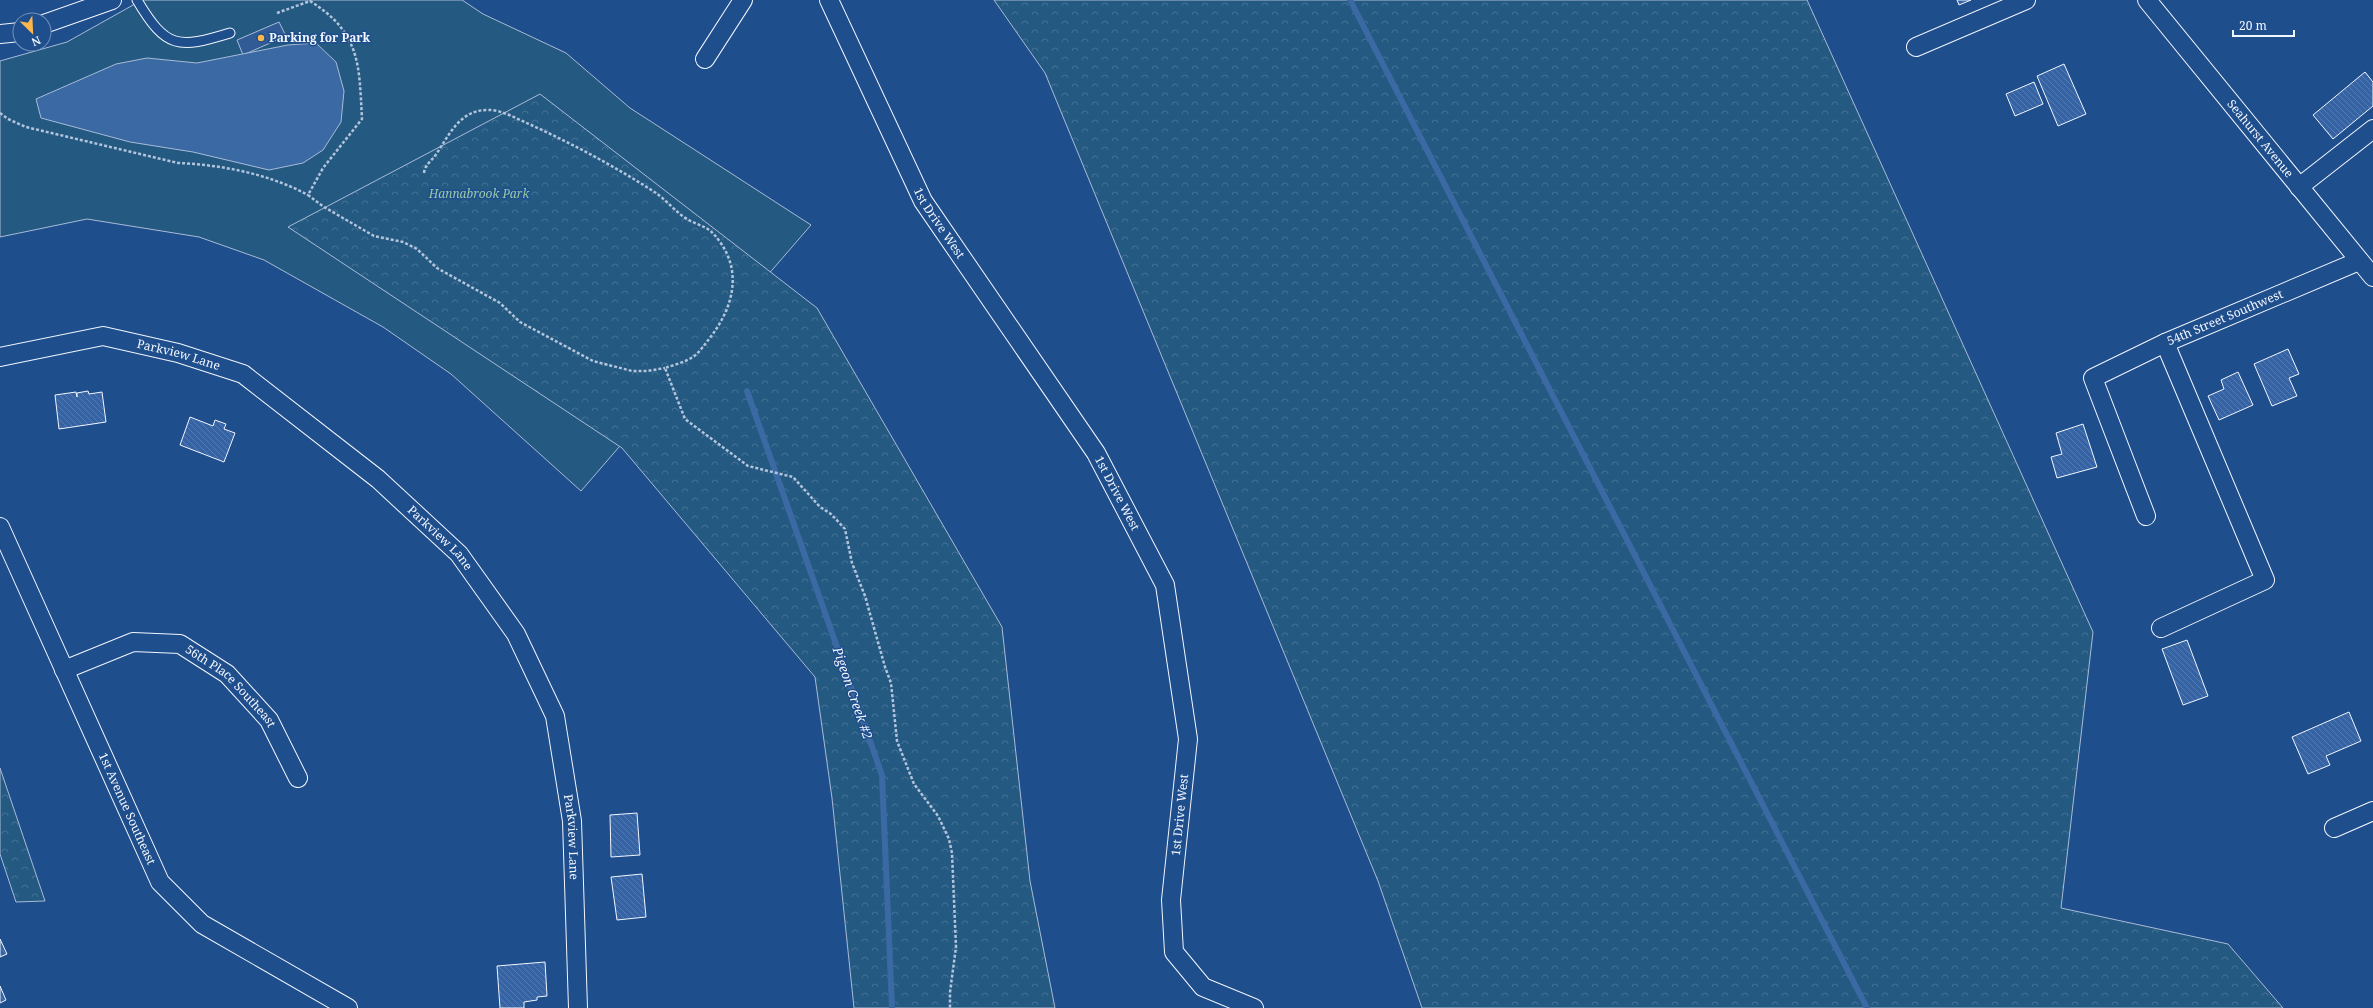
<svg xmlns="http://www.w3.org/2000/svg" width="2373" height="1008" font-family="'Noto Serif',serif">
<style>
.green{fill:#245a82;stroke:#a8bbd7}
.forest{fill:url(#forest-crowns);stroke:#a8bbd7}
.parking{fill:#305b95;stroke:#a8bbd7}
.water{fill:#3b69a3;stroke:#a8bbd7}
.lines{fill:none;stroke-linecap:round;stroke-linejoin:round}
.stream{stroke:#3b69a3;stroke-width:6}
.building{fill:url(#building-back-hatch);stroke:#f2f6ff}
.lane-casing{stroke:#f2f6ff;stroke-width:11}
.street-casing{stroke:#f2f6ff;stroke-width:20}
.path{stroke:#b3c4dc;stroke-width:2.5;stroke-dasharray:3 2;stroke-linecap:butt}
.lane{stroke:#1f4e8c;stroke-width:9}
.street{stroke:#1f4e8c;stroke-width:18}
.poi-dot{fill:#ffb74d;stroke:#1f4e8c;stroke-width:1.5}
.labels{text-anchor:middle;stroke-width:3;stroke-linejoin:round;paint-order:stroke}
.poi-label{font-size:12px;font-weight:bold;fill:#f2f6ff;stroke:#1f4e8c;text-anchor:start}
.street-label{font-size:12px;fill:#f2f6ff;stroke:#1f4e8c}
.park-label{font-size:12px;font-style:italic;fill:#97c8a6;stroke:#1f4e8c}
.water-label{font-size:13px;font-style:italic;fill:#f2f6ff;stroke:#1f4e8c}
</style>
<defs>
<pattern id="forest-crowns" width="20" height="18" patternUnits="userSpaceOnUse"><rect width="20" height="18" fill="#245a82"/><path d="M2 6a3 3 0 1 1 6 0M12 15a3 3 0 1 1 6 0" fill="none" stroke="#447295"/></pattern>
<pattern id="building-back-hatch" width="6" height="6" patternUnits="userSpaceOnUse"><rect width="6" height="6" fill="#3563a3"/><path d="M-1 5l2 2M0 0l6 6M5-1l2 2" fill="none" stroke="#537ab1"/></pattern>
</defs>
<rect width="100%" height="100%" fill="#1f4e8c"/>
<polygon class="green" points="142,0 462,0 483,14 566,53 630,108 811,225 581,491 451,374 383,327 264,260 199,237 87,219 0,237 0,61 67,42"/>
<g class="forest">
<polygon points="994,0 1807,0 2093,632 2061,908 2228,944 2283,1008 1422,1008 1378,881 1045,73"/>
<polygon points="540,94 817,308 1002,627 1030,881 1055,1008 854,1008 832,798 815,677 622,448 288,227"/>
<polygon points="0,768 45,901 16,902 0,854"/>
</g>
<polygon class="parking" points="279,22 286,36 243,55 237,40"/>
<polygon class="water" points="316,43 336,62 344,91 341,122 323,150 303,163 269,170 193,152 130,142 41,118 36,99 116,64 147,58 197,63 288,45"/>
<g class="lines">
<g class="stream">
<polyline points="1350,0 1867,1008"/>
<polyline points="747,391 882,775 892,1008"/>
</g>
</g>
<g class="building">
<polygon points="1957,0 1971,0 1959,5"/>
<polygon points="2064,64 2086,114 2058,126 2037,76"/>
<polygon points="2365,72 2373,82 2373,106 2333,139 2313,115"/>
<polygon points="2034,82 2043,104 2015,116 2006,94"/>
<polygon points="2288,349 2299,374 2289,378 2297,396 2272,406 2254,364"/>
<polygon points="2238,372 2253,405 2219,420 2208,396 2224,389 2221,380"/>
<polygon points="88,391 89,394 102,392 106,422 59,429 55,395 76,392 77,397 77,393"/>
<polygon points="190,417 213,426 215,420 226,424 224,429 235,433 224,462 180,445"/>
<polygon points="2083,424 2097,467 2057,478 2051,457 2062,454 2056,433"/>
<polygon points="2187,640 2208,696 2183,705 2162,649"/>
<polygon points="2349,712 2361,741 2326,756 2330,765 2308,774 2292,737"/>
<polygon points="637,813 640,855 611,857 610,815"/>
<polygon points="642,874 646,917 617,920 611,877"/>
<polygon points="0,939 7,954 0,957"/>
<polygon points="545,962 547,996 537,997 537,1000 524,1002 524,1008 500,1008 497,966"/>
<polygon points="0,986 6,1000 0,1003"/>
</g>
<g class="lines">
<defs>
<path id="lane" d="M137,0c29,49 41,49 93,33"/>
<g id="street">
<path id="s1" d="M829,0l94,201 173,252 69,132 23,154 -17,161 3,52 29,35 51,21"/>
<path id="s2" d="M2147,0l226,277"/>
<polyline points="44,24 112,0"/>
<polyline points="0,34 20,32"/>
<polyline points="1916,47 2026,0"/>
<polyline points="705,59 743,0"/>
<polyline points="2299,187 2373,129"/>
<path id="s3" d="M0,357l103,-21 75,17 65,21 135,105 81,75 57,80 39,82 17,105 6,187"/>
<path id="s4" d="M2146,516l-53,-138 72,-35 194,-82"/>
<path id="s5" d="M0,527l160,355 42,42 146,84"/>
<polyline points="2161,628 2265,580 2165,343"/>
<path id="s6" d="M64,670l69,-28 47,2 47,30 42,46 29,58"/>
<polyline points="2334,828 2373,811"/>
</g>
</defs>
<use href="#lane" class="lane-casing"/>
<use href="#street" class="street-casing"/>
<g class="path">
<path d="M277,13l33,-12c51,32 49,64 52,118l-39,49 -15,27 16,12 50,29 29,6 14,7 20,19 63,35 20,19 73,39 39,10h15l18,-3"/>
<path d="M0,113l8,6 18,8 152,36c45,2 91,11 130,32"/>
<path d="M424,173c1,-9 8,-12 13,-20 13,-20 24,-44 52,-43 13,0 28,9 40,14 44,20 87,43 127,69 10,7 18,17 28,24 16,11 23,6 36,25 23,32 12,68 -11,97 -4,5 -10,14 -16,18 -8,5 -19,8 -28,11l20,51 63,47 45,11 27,30 11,7 14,15 7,34 13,33 20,71 6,16 6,58 17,43 24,32 11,23 3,14 4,94 -6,45v16"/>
</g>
<use href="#lane" class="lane"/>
<use href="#street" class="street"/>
</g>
<circle class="poi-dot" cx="261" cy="38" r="4"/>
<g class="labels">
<g class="poi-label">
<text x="269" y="42">Parking for Park</text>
</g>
<g class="street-label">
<text dy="4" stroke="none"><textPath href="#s2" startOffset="179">Seahurst Avenue</textPath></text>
<text dy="4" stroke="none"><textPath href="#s1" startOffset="249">1st Drive West</textPath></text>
<text dy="4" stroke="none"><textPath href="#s4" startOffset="293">54th Street Southwest</textPath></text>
<text dy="4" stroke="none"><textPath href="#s3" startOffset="183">Parkview Lane</textPath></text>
<text dy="4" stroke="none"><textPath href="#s1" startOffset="573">1st Drive West</textPath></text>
<text dy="4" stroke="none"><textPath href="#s3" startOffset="507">Parkview Lane</textPath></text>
<text dy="4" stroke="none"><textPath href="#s6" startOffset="188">56th Place Southeast</textPath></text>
<text dy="4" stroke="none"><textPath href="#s5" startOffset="309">1st Avenue Southeast</textPath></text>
<text transform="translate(1180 815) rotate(-84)" y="4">1st Drive West</text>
<text dy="4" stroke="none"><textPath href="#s3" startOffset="843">Parkview Lane</textPath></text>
</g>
<g class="park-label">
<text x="479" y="198">Hannabrook Park</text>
</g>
<g class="water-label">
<text transform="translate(853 693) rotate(71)" y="5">Pigeon Creek #2</text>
</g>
</g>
<g transform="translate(32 32) rotate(156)"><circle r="19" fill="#1f4e8c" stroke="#7391ba"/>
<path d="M0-3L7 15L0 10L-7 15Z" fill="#ffb74d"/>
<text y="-6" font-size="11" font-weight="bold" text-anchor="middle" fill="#f2f6ff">N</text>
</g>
<path d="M2233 30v6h61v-6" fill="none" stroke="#f2f6ff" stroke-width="2"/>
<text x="2239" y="30" font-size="12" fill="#f2f6ff" stroke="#1f4e8c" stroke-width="3" paint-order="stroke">20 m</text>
</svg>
